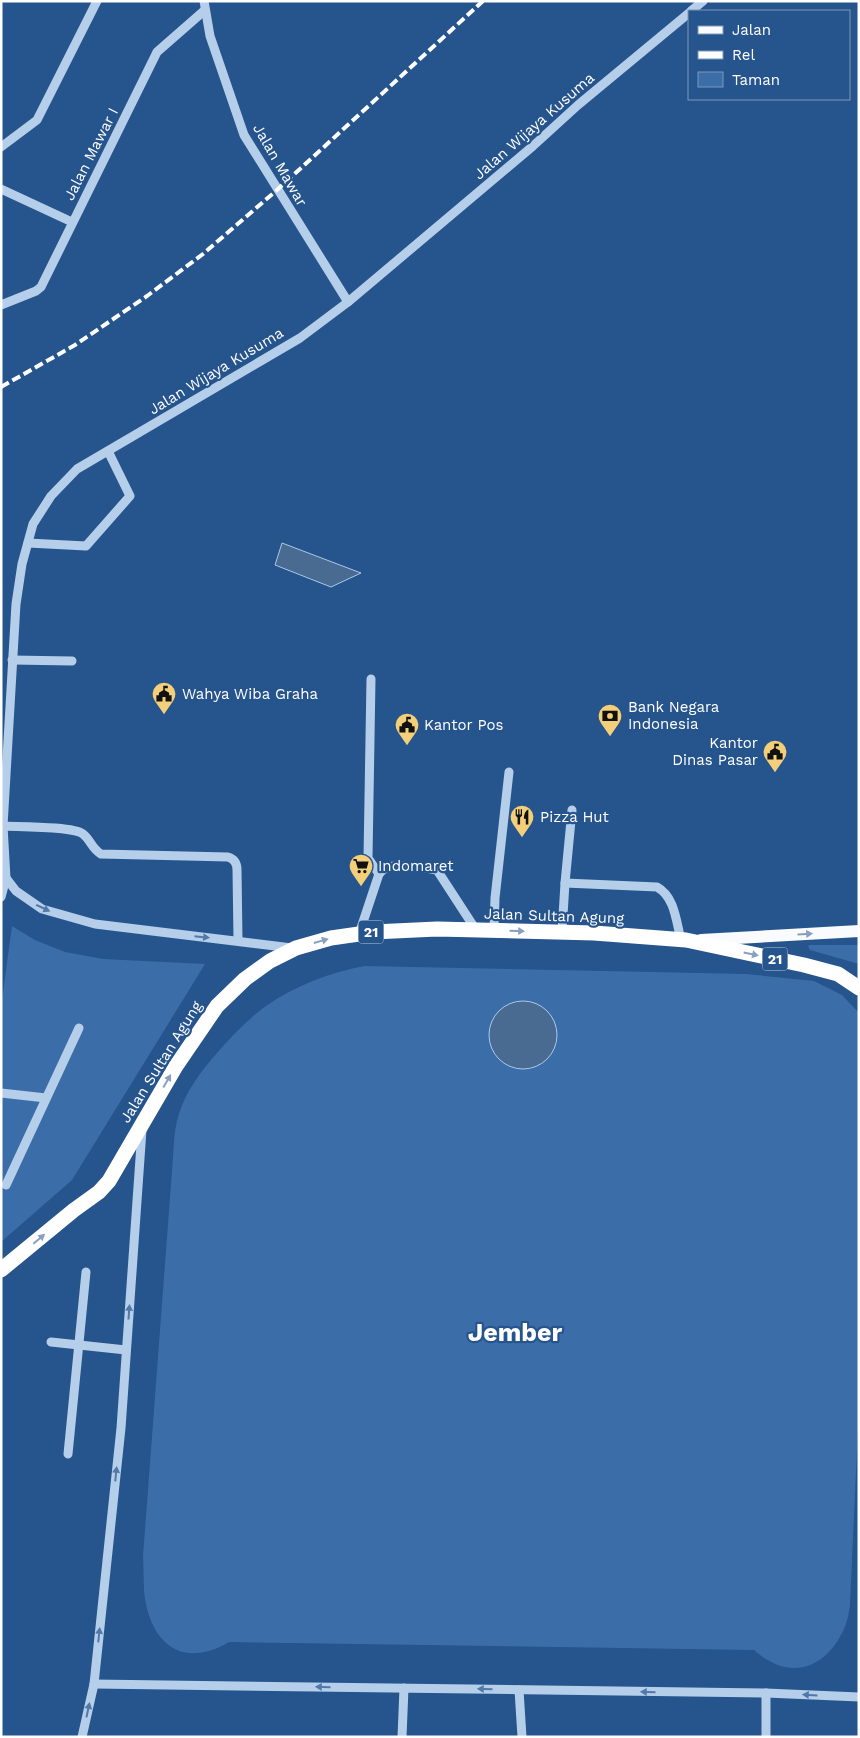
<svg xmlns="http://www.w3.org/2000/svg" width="860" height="1738" font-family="'Work Sans',sans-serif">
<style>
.green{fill:#3b6ea9}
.water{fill:#496a91;stroke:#aac9eb}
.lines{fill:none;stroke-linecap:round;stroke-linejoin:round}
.minor{stroke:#b5ceea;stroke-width:9}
.major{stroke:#f9fbfe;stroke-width:12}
.highway{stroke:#fff;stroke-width:15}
.rail{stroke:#fff;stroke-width:4;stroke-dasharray:9 4;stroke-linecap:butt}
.oneway{fill:#5179a8}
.oneway2{fill:#88a1c0}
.oneway3{fill:#859fbf}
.labels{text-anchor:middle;stroke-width:4.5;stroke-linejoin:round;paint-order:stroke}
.shield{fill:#26548c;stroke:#beccdc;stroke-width:1}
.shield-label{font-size:14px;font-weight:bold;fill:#fff}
.street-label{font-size:15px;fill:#fff;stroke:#26548c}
.poi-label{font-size:15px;fill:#fff;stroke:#26548c;text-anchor:start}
.town-label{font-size:25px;font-weight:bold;fill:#fff;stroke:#26548c}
</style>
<rect width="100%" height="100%" fill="#26548c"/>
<g class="green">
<polygon points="12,926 35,940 65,952 103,959 205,964 72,1180 1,1242 1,1007"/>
<polygon points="810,945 859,945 859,964 810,950 808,946"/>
<path d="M365,966l381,8 68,7 28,14 17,18v392l-9,200c-1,6 -2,13 -4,19 -17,44 -55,59 -92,26l-525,-8c-44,26 -76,5 -84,-43 -2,-14 -1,-29 -2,-43l29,-385c2,-19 1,-40 7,-57 7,-23 22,-43 38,-61 15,-17 31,-34 49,-47 28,-20 65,-34 99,-40z"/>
</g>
<g class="water">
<polygon points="282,543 361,573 331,587 275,565"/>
<circle cx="523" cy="1035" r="34"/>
</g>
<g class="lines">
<g class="minor">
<polyline points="204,1 210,36 244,135 348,302"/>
<polyline points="691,11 703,1"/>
<polyline points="1,147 37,120 97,1"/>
<polyline points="1,189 72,222"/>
<polyline points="1,305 36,291 41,287 157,52 205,10"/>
<polyline points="28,543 86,546 130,496 108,451"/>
<polyline points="12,660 72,661"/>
<polyline points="371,679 368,858 379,874"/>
<path d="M1,826c16,1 72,0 82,8 7,5 9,15 18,20l127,3c7,2 9,7 9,13l1,70"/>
<polyline points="6,878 16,891 42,909 95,924 292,948"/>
<path d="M565,883l92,4c18,10 19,34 24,53"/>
<polyline points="1,897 6,878 3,826 16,604 22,564 33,524 51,496 77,469 300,338 348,302 533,146 578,105 689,13"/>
<polyline points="494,930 495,898 509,772"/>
<polyline points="562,932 565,883 572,810"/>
<path d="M359,934l20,-60c3,-3 5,-6 9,-7 10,-3 39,1 49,3l39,60"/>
<polyline points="1,1093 46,1098"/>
<polyline points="6,1185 79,1028"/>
<polyline points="51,1342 126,1350"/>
<polyline points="68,1454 86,1272"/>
<polyline points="94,1684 766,1693 859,1697"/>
<polyline points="519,1690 522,1737"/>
<polyline points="766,1693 766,1737"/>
<polyline points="82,1737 94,1684 121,1428 142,1130"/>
<polyline points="402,1737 404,1688"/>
</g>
<polyline class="major" points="701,940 859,931"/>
<polyline class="highway" points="1,1270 74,1210 99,1192 109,1181 176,1066 217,1006 245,979 270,961 296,948 331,938 373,932 437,929 594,933 686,940 804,965 838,974 859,988"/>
<polyline class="rail" points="1,387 75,345 147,296 203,254 277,190 483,1"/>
</g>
<defs><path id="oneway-solid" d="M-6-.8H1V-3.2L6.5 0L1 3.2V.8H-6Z" transform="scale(1.25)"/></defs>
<g class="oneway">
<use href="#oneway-solid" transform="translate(43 908) rotate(25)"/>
<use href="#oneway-solid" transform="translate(202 937) rotate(6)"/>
<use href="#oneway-solid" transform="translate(129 1312) rotate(-86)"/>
<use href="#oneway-solid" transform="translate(116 1474) rotate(-84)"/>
<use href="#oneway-solid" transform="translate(99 1635) rotate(-84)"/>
<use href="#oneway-solid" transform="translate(323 1687) rotate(-179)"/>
<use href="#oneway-solid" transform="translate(485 1689) rotate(-179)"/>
<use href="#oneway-solid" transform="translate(648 1692) rotate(-179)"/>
<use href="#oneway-solid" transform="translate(810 1695) rotate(-177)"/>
<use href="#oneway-solid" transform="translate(88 1710) rotate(-78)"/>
</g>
<g class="oneway2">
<use href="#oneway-solid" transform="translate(517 931) rotate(2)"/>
<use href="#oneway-solid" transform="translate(321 941) rotate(-16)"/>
<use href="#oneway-solid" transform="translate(751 954) rotate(12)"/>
<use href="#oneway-solid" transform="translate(167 1081) rotate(-60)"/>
<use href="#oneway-solid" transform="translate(39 1239) rotate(-40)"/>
</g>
<use class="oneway3" href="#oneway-solid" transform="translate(805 934) rotate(-3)"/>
<defs>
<symbol id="civic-pin" viewBox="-11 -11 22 30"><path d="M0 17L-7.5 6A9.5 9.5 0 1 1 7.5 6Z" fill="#f3cf7a" stroke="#26548c"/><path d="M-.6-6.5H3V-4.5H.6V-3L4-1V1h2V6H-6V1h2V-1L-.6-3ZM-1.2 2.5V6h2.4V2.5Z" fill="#111"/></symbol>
<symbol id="bank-pin" viewBox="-11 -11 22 30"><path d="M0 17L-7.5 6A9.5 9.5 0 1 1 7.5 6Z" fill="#f3cf7a" stroke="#26548c"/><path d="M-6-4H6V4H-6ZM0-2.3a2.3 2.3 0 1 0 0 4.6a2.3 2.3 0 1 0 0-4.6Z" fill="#111"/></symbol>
<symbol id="restaurant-pin" viewBox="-11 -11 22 30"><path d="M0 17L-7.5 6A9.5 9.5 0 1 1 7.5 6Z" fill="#f3cf7a" stroke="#26548c"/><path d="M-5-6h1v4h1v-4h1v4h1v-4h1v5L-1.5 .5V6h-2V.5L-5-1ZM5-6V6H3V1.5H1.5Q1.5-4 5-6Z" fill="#111"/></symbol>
<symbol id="supermarket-pin" viewBox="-11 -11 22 30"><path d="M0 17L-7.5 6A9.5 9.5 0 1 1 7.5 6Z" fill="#f3cf7a" stroke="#26548c"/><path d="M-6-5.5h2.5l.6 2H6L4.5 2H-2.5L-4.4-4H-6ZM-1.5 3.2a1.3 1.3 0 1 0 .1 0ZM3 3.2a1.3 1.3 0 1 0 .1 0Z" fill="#111"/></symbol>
</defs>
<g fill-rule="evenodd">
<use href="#civic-pin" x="150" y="680" width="28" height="38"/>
<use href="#bank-pin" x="596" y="702" width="28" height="38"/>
<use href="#civic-pin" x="393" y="711" width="28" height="38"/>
<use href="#civic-pin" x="761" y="738" width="28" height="38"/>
<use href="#restaurant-pin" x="508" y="803" width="28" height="38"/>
<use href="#supermarket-pin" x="347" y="852" width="28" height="38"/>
</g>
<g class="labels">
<g class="shield">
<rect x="358.5" y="920.5" width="25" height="23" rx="4"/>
<rect x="762.5" y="947.5" width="25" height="23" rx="4"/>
</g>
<g class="shield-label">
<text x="371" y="937">21</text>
<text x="775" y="964">21</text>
</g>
<g class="street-label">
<text transform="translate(534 126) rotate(-41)" y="5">Jalan Wijaya Kusuma</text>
<text transform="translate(91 154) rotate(-63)" y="5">Jalan Mawar I</text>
<text transform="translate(280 165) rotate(60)" y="5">Jalan Mawar</text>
<text transform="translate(216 371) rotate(-31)" y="5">Jalan Wijaya Kusuma</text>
<text transform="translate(554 916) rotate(2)" y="5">Jalan Sultan Agung</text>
<text transform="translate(161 1062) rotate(-58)" y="5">Jalan Sultan Agung</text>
</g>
<g class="poi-label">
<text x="182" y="699">Wahya Wiba Graha</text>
<text x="628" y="712">Bank Negara<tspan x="628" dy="17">Indonesia</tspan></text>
<text x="424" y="730">Kantor Pos</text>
<text x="758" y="748" text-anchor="end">Kantor<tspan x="758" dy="17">Dinas Pasar</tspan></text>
<text x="540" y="822">Pizza Hut</text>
<text x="378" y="871">Indomaret</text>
</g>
<g class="town-label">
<text x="515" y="1341">Jember</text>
</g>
</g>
<rect width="860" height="1738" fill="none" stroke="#ffffff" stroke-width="5"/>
<rect x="688" y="10" width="162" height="90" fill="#26548c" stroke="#7d98ba"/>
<rect x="698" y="26" width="25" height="8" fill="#f9fbfe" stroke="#7d98ba"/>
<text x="732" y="35" font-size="15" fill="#ffffff">Jalan</text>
<rect x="698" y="51" width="25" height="8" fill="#ffffff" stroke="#7d98ba"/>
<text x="732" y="60" font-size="15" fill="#ffffff">Rel</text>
<rect x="698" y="72" width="25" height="15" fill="#3b6ea9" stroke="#7d98ba"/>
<text x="732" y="85" font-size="15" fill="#ffffff">Taman</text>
</svg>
